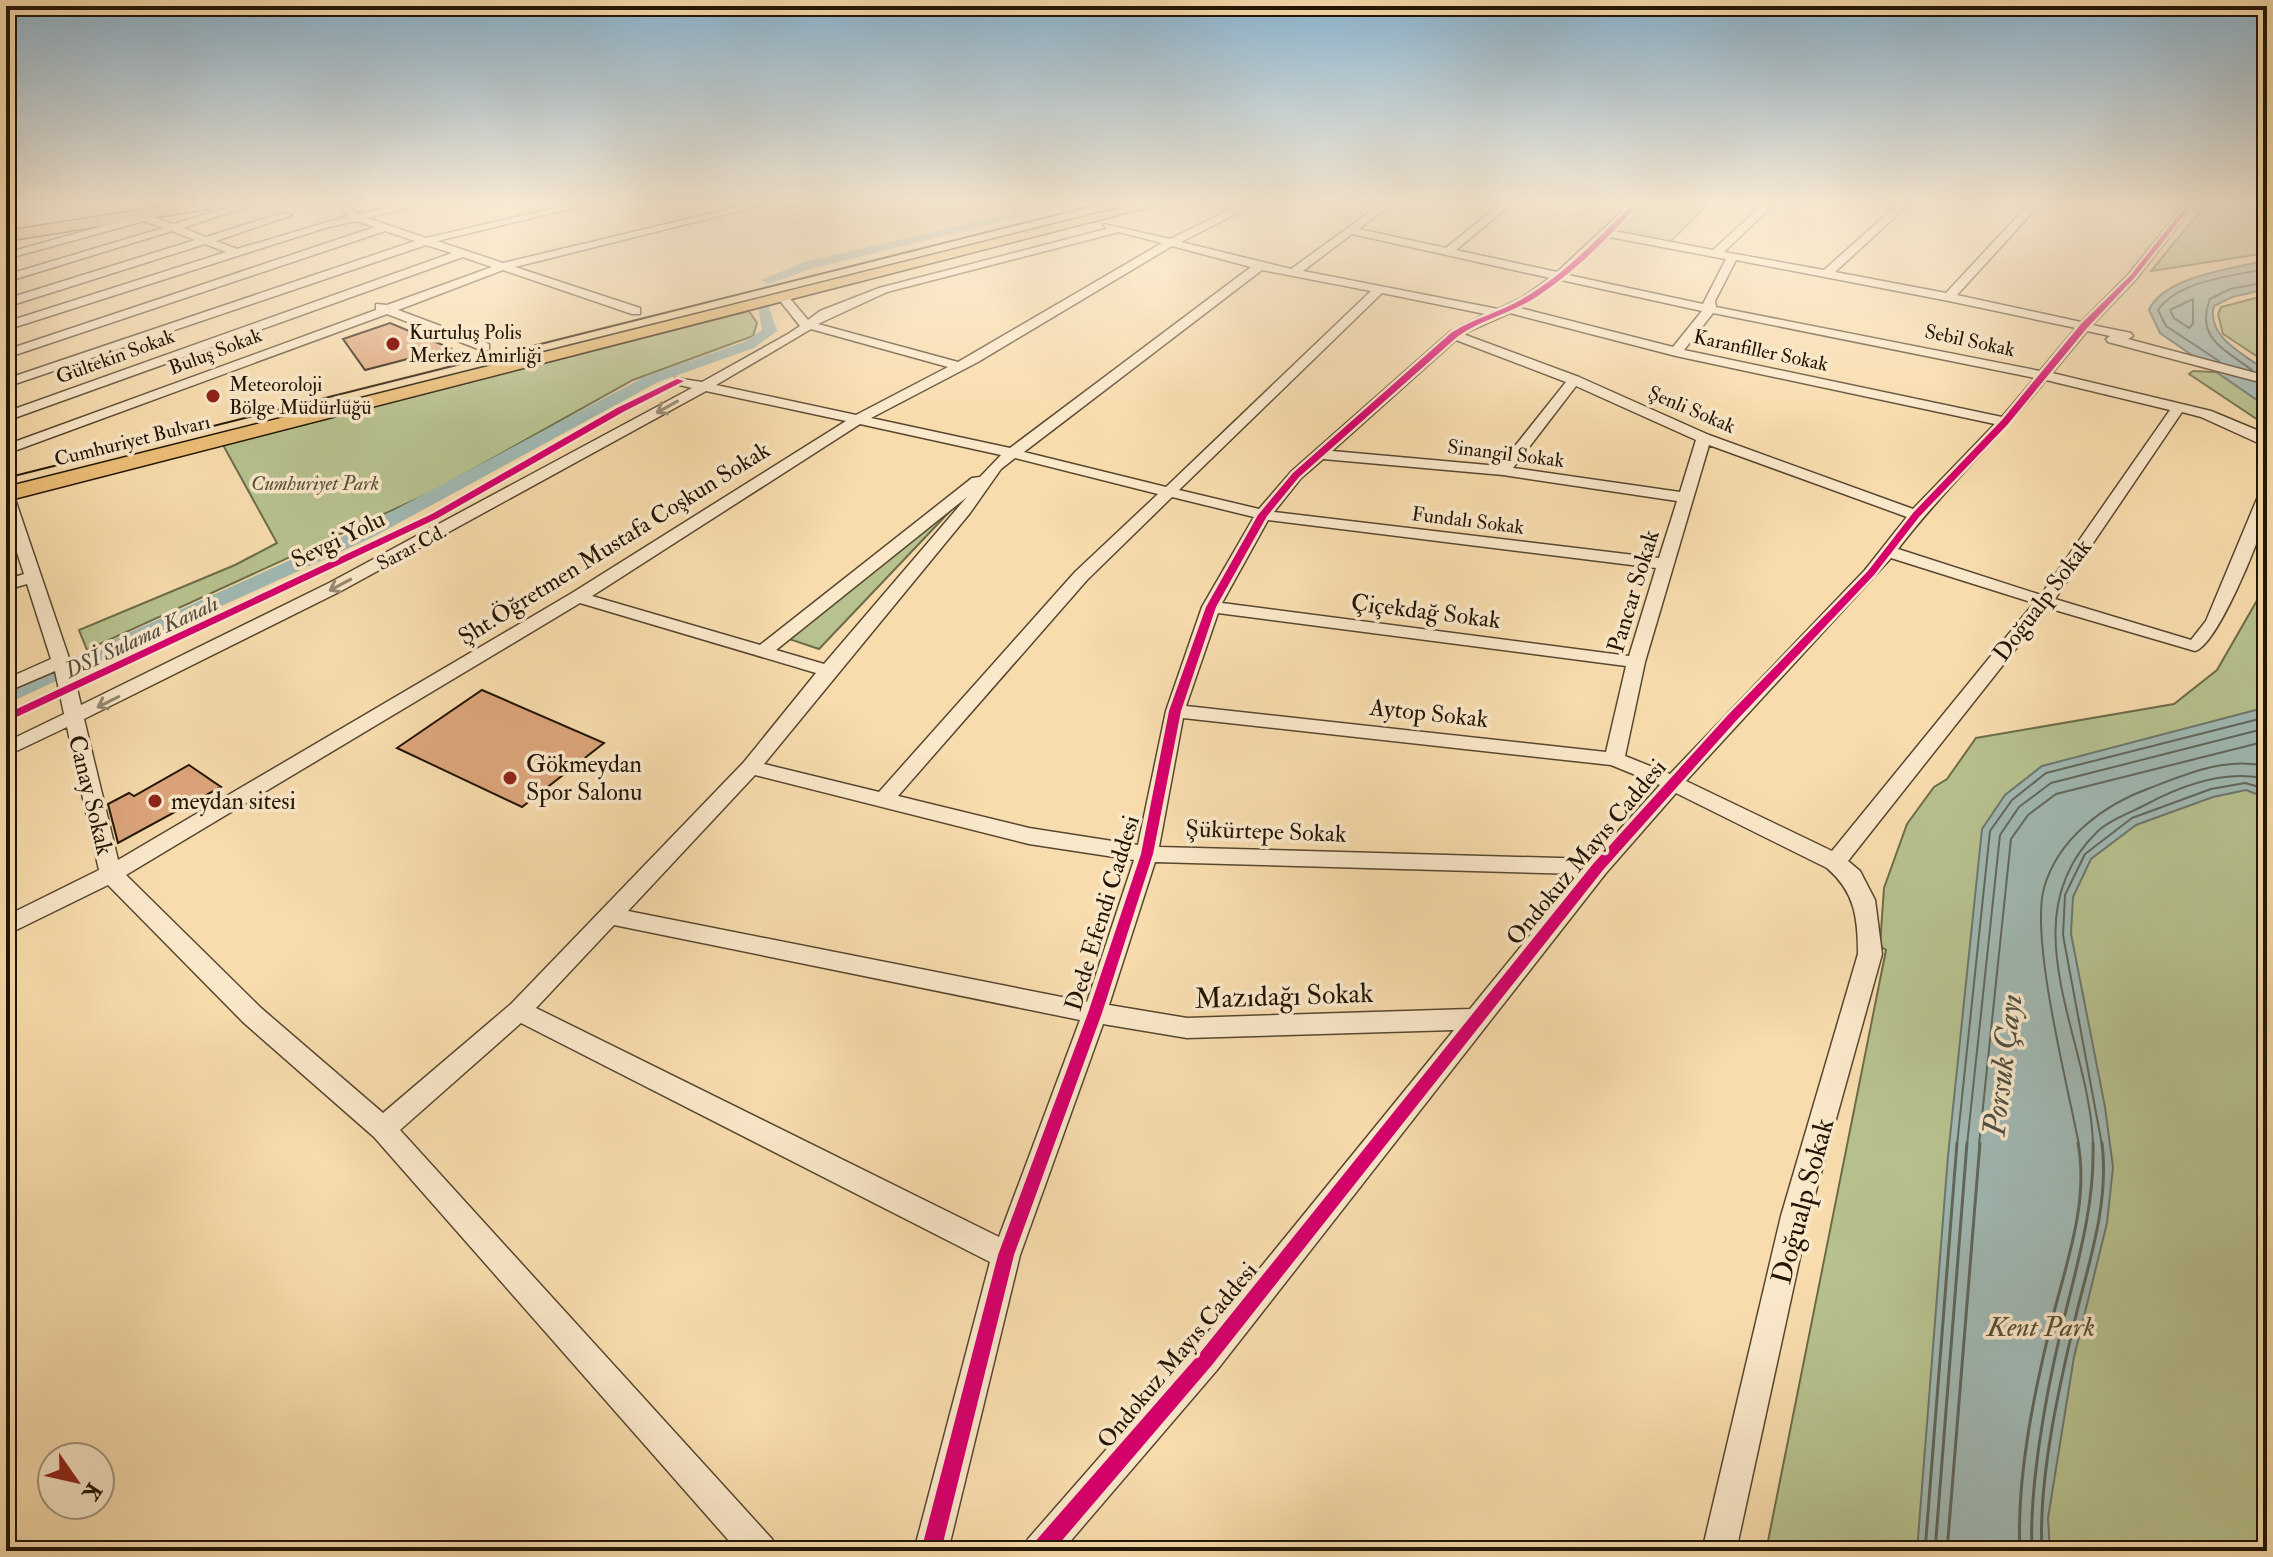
<svg xmlns="http://www.w3.org/2000/svg" width="2273" height="1557" font-family="'IM FELL Double Pica',serif">
<style>
.green{fill:#b7c28f;stroke:#6c6c4a;stroke-width:2}
.water{fill:#a0b9b4;stroke:#6d776e;stroke-width:2}
.lines{fill:none;stroke-linecap:round;stroke-linejoin:round}
.shore-far1{stroke:#60675c;stroke-width:2}
.shore{stroke:#60675c;stroke-width:3}
.canal{fill:#a0b9b4;fill-rule:evenodd}
.building{fill:#dea67d;stroke:#211505;stroke-width:2}
.minor-casing{stroke:#57472f;stroke-width:3}
.primary-casing{stroke:#211505;stroke-width:3}
.minor{fill:#fae8ca;fill-rule:evenodd}
.primary{fill:#ecbe76;fill-rule:evenodd}
.tram{stroke:#211505;stroke-width:2}
.cycleway-casing{stroke:#fae8ca;stroke-width:5}
.cycleway{fill:#d6006c;fill-rule:evenodd}
.oneway{stroke:#988971}
.poi-dot{fill:#8f2418;stroke:#fae8ca;stroke-width:3}
.labels{text-anchor:middle;stroke-width:7;stroke-linejoin:round;paint-order:stroke}
.far-poi-label{font-size:20px;fill:#211505;stroke:#fae8ca;text-anchor:start}
.far-street-label{font-size:20px;fill:#211505;stroke:#fae8ca}
.far-park-label{font-size:20px;font-style:italic;fill:#565235;stroke:#fae8ca}
.far-water-label{font-size:22px;font-style:italic;fill:#4d4e42;stroke:#fae8ca}
.street-label{font-size:24px;fill:#211505;stroke:#fae8ca}
.poi-label{font-size:24px;fill:#211505;stroke:#fae8ca;text-anchor:start}
.near-street-label{font-size:28px;fill:#211505;stroke:#fae8ca}
.near-park-label{font-size:28px;font-style:italic;fill:#565235;stroke:#fae8ca}
.near-water-label{font-size:32px;font-style:italic;fill:#4d4e42;stroke:#fae8ca}
</style>
<rect width="100%" height="100%" fill="#f8dcad"/>
<filter id="stains"><feTurbulence type="fractalNoise" baseFrequency=".0025" numOctaves="4"/><feColorMatrix values="0 0 0 0 .2 0 0 0 0 .09 0 0 0 0 .02 0 0 0 .5 -.17"/></filter>
<radialGradient id="worn" r=".72"><stop offset=".6" stop-color="#630" stop-opacity="0"/><stop offset="1" stop-color="#630" stop-opacity=".3"/></radialGradient>
<g class="green">
<polygon points="1643,204 1709,204 1669,243 1614,232"/>
<polygon points="2206,204 2267,204 2267,253 2151,271"/>
<polygon points="2267,295 2267,363 2223,334 2218,314 2221,307"/>
<polygon points="749,311 757,323 753,336 633,380 432,492 87,650 79,630 235,565 277,543 223,445"/>
<polygon points="2193,371 2215,372 2267,386 2267,426 2189,374"/>
<polygon points="953,508 819,649 786,638"/>
<polygon points="2267,583 2267,1551 1766,1551 1886,950 1880,946 1884,888 1907,824 1934,787 1947,779 1976,738 2174,704 2217,670"/>
</g>
<g class="water">
<path d="M2267,260v29l-35,8 -18,9c-8,31 31,49 53,65v36l-107,-74 -11,-23c15,-34 84,-41 118,-50z"/>
<polygon points="2267,707 2267,798 2246,790 2213,797 2136,825 2091,859 2073,897 2071,934 2105,1107 2113,1167 2107,1223 2074,1357 2048,1518 2050,1551 1917,1551 1948,1156 1982,829 2005,795 2042,766"/>
</g>
<g class="lines">
<g class="shore-far1">
<polygon points="2193,299 2193,324 2189,328 2174,318 2170,310"/>
<path d="M2219,361l-53,-35 -8,-16c22,-31 75,-33 109,-42"/>
<path d="M2252,370c-28,-21 -57,-32 -42,-71l20,-10 37,-7"/>
<polyline points="1957,1145 1990,831 2012,800 2046,773 2267,717"/>
<polyline points="1967,1145 2000,835 2019,807 2051,783 2267,728"/>
<polyline points="1979,1145 2011,839 2028,815 2056,794 2267,741"/>
<path d="M2079,1145c-11,-58 -49,-206 -35,-257 14,-50 61,-84 106,-100 39,-15 75,-31 117,-22"/>
<path d="M2093,1145c-2,-104 -86,-225 4,-313 12,-12 33,-19 48,-27 37,-20 80,-36 122,-26"/>
<polyline points="2102,1145 2063,935 2065,895 2085,854 2132,818 2211,789 2245,783 2267,789"/>
</g>
<g class="shore">
<polyline points="1925,1551 1957,1143"/>
<polyline points="1935,1551 1967,1143"/>
<polyline points="1947,1551 1980,1143"/>
<path d="M2020,1551c-4,-74 15,-163 33,-235 14,-55 36,-115 25,-173"/>
<path d="M2032,1551c-3,-63 14,-158 29,-220 15,-63 34,-123 32,-188"/>
<path d="M2042,1551c-4,-73 18,-169 35,-240 14,-55 32,-111 25,-168"/>
</g>
<g class="canal">
<polygon points="1052,204 1073,204 814,268 768,284 761,280 805,262"/>
<polygon points="758,305 768,305 777,331 754,348 658,382 373,537 6,704 6,688 359,529 646,376 744,342 762,330"/>
</g>
</g>
<g class="building">
<polygon points="390,323 450,348 365,370 343,339"/>
<polygon points="482,690 604,743 522,807 397,748"/>
<polygon points="189,765 221,787 118,843 108,804 129,793 134,796"/>
</g>
<g class="lines">
<defs>
<g id="minor">
<polygon points="241,204 256,204 183,228 206,237 283,213 292,215 216,241 237,249 348,216 337,204 348,204 357,214 403,204 422,204 367,218 426,238 572,204 590,204 437,241 503,263 750,204 767,204 515,267 640,308 640,314 632,314 503,270 398,310 489,344 489,350 481,350 387,314 6,454 6,445 376,310 376,304 387,305 492,267 463,257 6,421 6,412 452,253 426,245 6,387 6,379 415,241 385,231 6,358 6,350 375,227 355,221 325,228 6,330 6,322 226,252 205,244 6,307 6,299 195,240 172,231 6,282 6,275 163,228 144,221 6,259 6,253 135,217 139,212 173,224"/>
<polygon points="1003,204 1026,207 1021,210"/>
<path d="M1242,204h13l-74,38 110,27 90,-65h11l-33,25 87,19 54,-44h11l-55,46 101,22 73,-68h11l-27,27 99,19 50,-46h11l-50,48 100,18 74,-66h11l-74,68 111,21 83,-89h11l-83,91 124,27 48,-48 56,-70h10l-58,74 -45,47 39,8 2,3 -5,3 139,37v8l-159,-42 -2,-3 4,-3 -23,-5 -35,42 159,38 53,22 3,14 -66,-30 -19,-5 -127,187 136,41 15,-19 53,-127 8,-5c0,8 1,18 -1,26 -6,24 -49,131 -71,136l-147,-43 -200,253 12,10 15,29 7,54 -73,262 -73,335h-34l79,-335 77,-262c0,-36 -3,-62 -31,-86l-151,-75 -70,80 -389,497 -155,181h-39l5,-12 167,-191 259,-318 -267,8 -84,-14 -83,231 -72,296h-34l76,-289 -469,-239 -121,107 372,409 5,12h-39l-364,-414 -131,-115 -135,-137 -102,50v-19l93,-46 -32,-143 -61,29v-14l58,-28 -9,-43 -49,21v-13l45,-20 -24,-75 -21,6v-10l18,-6 -18,-55v-28l8,5 57,168 10,41 248,-122 363,-195 -17,-4v-6l27,4 86,-48 12,-8 -23,-29 2,-2h8l21,25 12,-9 59,-23 227,-59 -2,-5 66,15zM1119,232l43,11 -204,119 -140,-38 69,-32zM1352,234l198,44 -27,19 -25,12 -195,-38zM1609,237l106,20 11,2 -23,45 -135,-29zM1172,246l79,21 -241,181 -139,-30 107,-56zM1736,260l213,41 127,27 -36,43 -324,-64 -1,-6zM1262,270l109,21 -205,196 -142,-35zM1561,280l141,31 -29,36 -153,-39zM1382,293l103,21 -35,18 -159,140 -32,37 -80,-19zM1510,313l166,43 319,68 -82,85 -204,-74 -130,-58 -116,-43zM1713,313l322,65 -33,39 -318,-67zM811,329l137,38 -92,48 -140,-30zM1456,340l110,42 -67,84 -167,-15zM2046,380l124,30 -129,185 -143,-46c45,-59 101,-111 148,-169zM1576,386l120,54 -16,52 -167,-24zM706,391l140,30 -274,172 -454,267 -34,-141 257,-128zM860,424l141,31 -21,22 -8,1 -212,167 -168,-49zM1709,445l198,72 -42,53 -195,204 -45,-18 20,-94zM1015,458l143,36 -83,78 -196,220 -115,-28 206,-251 31,-44zM1323,459l180,16 174,26 -18,57 -385,-46 27,-34zM967,497l-143,167 -48,-14zM1172,497l82,20 -52,90 -36,104 -28,134 -109,-17 -131,-32 189,-216zM1268,520l388,48 -27,88 -407,-53zM1891,558l143,45 -202,248 -146,-70zM580,603l236,70 -72,89 -233,242 -128,109 -122,-105 -135,-133zM1218,613l408,53 -20,86 -420,-46zM1183,718l428,47 49,20 -67,74 -434,-12zM755,775l274,69 105,16 -47,142 -459,-91zM1155,862l425,12 -110,135 -283,9 -78,-13zM614,925l466,95 -81,217 -463,-229z"/>
</g>
<g id="primary">
<polygon points="178,204 215,204 207,209 6,241 6,231"/>
<polygon points="1135,204 1161,204 6,501 6,487"/>
</g>
</defs>
<use href="#minor" class="minor-casing"/>
<use href="#primary" class="primary-casing"/>
<use href="#minor" class="minor"/>
<use href="#primary" class="primary"/>
<polyline class="tram" points="6,478 1099,204"/>
<defs>
<g id="cycleway">
<path d="M1633,204h6c-32,35 -69,73 -111,98 -23,13 -49,19 -71,35l-158,140 -32,39 -51,91 -35,104 -28,143 -51,159 -88,242 -73,296h-20l77,-296 90,-242 53,-159 28,-143 37,-104 52,-92 35,-42 158,-140c23,-15 50,-21 73,-35 41,-24 75,-61 109,-94z"/>
<polygon points="2187,204 2193,204 2135,277 2087,328 2008,424 1919,517 1874,575 1735,722 1603,870 1212,1365 1053,1551 1030,1551 1033,1544 1200,1353 1593,864 1727,716 1868,571 1913,513 2002,420 2081,324 2131,275"/>
<polygon points="677,379 684,381 623,412 438,518 6,722 6,714 432,514 617,408"/>
</g>
</defs>
<use href="#cycleway" class="cycleway-casing"/>
<use href="#cycleway" class="cycleway"/>
</g>
<defs><path id="oneway-shaft" d="M-6 0H5M1.5-3L5.5 0L1.5 3" fill="none" stroke-width="1.6" stroke-linecap="round" stroke-linejoin="round" transform="scale(2)"/></defs>
<g class="oneway">
<use href="#oneway-shaft" transform="translate(667 407) rotate(151)"/>
<use href="#oneway-shaft" transform="translate(340 585) rotate(152)"/>
<use href="#oneway-shaft" transform="translate(108 702) rotate(153)"/>
</g>
<linearGradient id="sky" x2="0" y2="1"><stop stop-color="#8bb6d3"/><stop offset="0.48" stop-color="#fcefda"/><stop offset="1" stop-color="#fcefda" stop-opacity="0"/></linearGradient>
<rect width="2273" height="422" fill="url(#sky)"/>
<g class="poi-dot">
<circle cx="393" cy="344" r="8"/>
<circle cx="213" cy="396" r="8"/>
<circle cx="510" cy="778" r="8"/>
<circle cx="155" cy="801" r="8"/>
</g>
<g class="labels">
<g class="far-poi-label">
<text x="409" y="339">Kurtuluş Polis<tspan x="409" dy="23">Merkez Amirliği</tspan></text>
<text x="229" y="391">Meteoroloji<tspan x="229" dy="23">Bölge Müdürlüğü</tspan></text>
</g>
<g class="far-street-label">
<text transform="translate(1970 340) rotate(12)" y="7">Sebil Sokak</text>
<text transform="translate(1761 350) rotate(12)" y="7">Karanfiller Sokak</text>
<text transform="translate(215 351) rotate(-21)" y="7">Buluş Sokak</text>
<text transform="translate(115 356) rotate(-20)" y="7">Gültekin Sokak</text>
<text transform="translate(1692 409) rotate(23)" y="7">Şenli Sokak</text>
<text transform="translate(132 440) rotate(-14)" y="7">Cumhuriyet Bulvarı</text>
<text transform="translate(1506 453) rotate(7)" y="7">Sinangil Sokak</text>
<text transform="translate(1468 520) rotate(7)" y="7">Fundalı Sokak</text>
<text transform="translate(411 547) rotate(-28)" y="7">Sarar Cd.</text>
</g>
<g class="far-park-label">
<text x="315" y="490">Cumhuriyet Park</text>
</g>
<g class="far-water-label">
<text transform="translate(141 636) rotate(-25)" y="8">DSİ Sulama Kanalı</text>
</g>
<g class="street-label">
<text transform="translate(338 539) rotate(-26)" y="8">Sevgi Yolu</text>
<text transform="translate(614 543) rotate(-32)" y="8">Şht.Öğretmen Mustafa Coşkun Sokak</text>
<text transform="translate(1633 591) rotate(-73)" y="8">Pancar Sokak</text>
<text transform="translate(2042 600) rotate(-53)" y="8">Doğualp Sokak</text>
<text transform="translate(1426 611) rotate(7)" y="8">Çiçekdağ Sokak</text>
<text transform="translate(1429 713) rotate(6)" y="8">Aytop Sokak</text>
<text transform="translate(91 795) rotate(76)" y="8">Canay Sokak</text>
<text transform="translate(1266 831) rotate(2)" y="8">Şükürtepe Sokak</text>
<text transform="translate(1586 852) rotate(-50)" y="8">Ondokuz Mayıs Caddesi</text>
<text transform="translate(1102 913) rotate(-73)" y="8">Dede Efendi Caddesi</text>
<text transform="translate(1177 1355) rotate(-50)" y="8">Ondokuz Mayıs Caddesi</text>
</g>
<g class="poi-label">
<text x="526" y="772">Gökmeydan<tspan x="526" dy="28">Spor Salonu</tspan></text>
<text x="171" y="809">meydan sitesi</text>
</g>
<g class="near-street-label">
<text transform="translate(1284 995) rotate(-2)" y="10">Mazıdağı Sokak</text>
<text transform="translate(1802 1201) rotate(-75)" y="10">Doğualp Sokak</text>
</g>
<g class="near-park-label">
<text x="2041" y="1336">Kent Park</text>
</g>
<g class="near-water-label">
<text transform="translate(2002 1065) rotate(-83)" y="11">Porsuk Çayı</text>
</g>
</g>
<rect width="2273" height="1557" fill="none" stroke="#f8dcad" stroke-width="32"/>
<rect x="8" y="8" width="2257" height="1541" fill="none" stroke="#211505" stroke-width="4"/>
<rect x="16" y="16" width="2241" height="1525" fill="none" stroke="#211505" stroke-width="2"/>
<g transform="translate(76 1481) rotate(124)"><circle r="38" fill="#fae8ca" stroke="#a3947b" stroke-width="2"/>
<path d="M0-6L14 30L0 20L-14 30Z" fill="#8f2418"/>
<text y="-12" font-size="22" font-weight="bold" text-anchor="middle" fill="#211505">K</text>
</g>
<rect width="100%" height="100%" filter="url(#stains)"/>
<rect width="100%" height="100%" fill="url(#worn)"/>
</svg>
